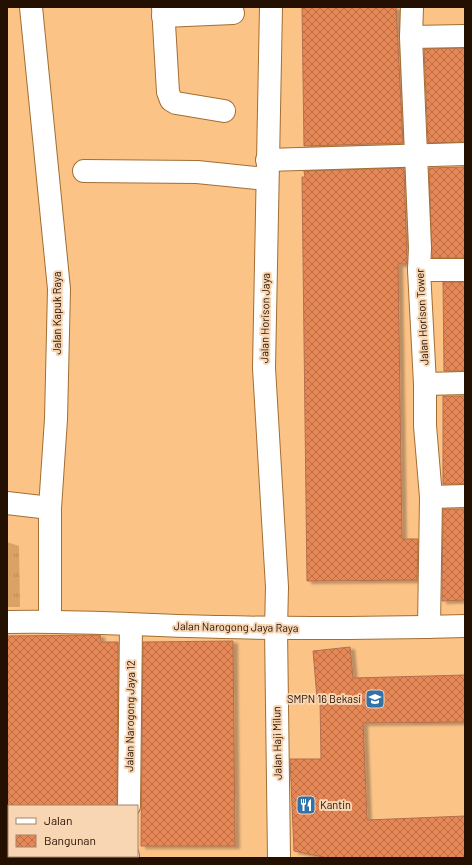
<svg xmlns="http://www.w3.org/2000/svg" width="472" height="865" font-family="Barlow,sans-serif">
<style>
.park{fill:url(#park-tufts)}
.building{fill:url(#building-cross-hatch);stroke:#b46f4d;filter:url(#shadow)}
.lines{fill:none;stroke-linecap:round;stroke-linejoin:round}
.minor-casing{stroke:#a36e33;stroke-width:24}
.tertiary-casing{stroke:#a36e33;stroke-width:24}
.minor{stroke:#fff;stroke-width:22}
.tertiary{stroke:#fff;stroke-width:22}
.labels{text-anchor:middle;stroke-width:4;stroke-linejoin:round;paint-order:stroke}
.street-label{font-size:11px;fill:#241000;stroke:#f8d5b3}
.poi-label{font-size:11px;fill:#241000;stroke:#f8d5b3;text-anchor:end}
</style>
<defs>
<pattern id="park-tufts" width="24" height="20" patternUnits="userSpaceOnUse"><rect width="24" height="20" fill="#dba266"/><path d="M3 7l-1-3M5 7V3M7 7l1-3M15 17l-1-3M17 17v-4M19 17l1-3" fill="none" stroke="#bc8a57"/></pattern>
<pattern id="building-cross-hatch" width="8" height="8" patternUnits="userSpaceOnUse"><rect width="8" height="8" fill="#e68757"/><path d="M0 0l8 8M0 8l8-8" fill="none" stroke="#ba6d46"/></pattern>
<filter id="shadow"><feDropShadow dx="4.5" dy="2.5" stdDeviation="1" flood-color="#0004"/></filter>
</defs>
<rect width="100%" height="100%" fill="#fcc387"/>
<polygon class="park" points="7,542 19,546 20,607 7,607"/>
<g class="building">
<polygon points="302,7 396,7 403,143 304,146"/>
<polygon points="465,48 465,142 428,143 424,49"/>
<polygon points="465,167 465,258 432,258 429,168"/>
<polygon points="404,168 407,264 398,264 402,539 418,539 417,580 307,581 302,177 305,177 304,171"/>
<polygon points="443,282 465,282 465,371 444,371"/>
<rect x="443" y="396" width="22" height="88"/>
<polygon points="443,509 465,509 465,600 442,601"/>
<polygon points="100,635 101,642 118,642 117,806 8,806 7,636"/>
<polygon points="233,641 235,846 141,846 143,642"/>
<polygon points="350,647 353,678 465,675 465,722 363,723 367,820 465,816 465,858 328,858 294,851 290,759 321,759 320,698 317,698 313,651"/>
</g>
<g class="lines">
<defs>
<g id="minor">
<polyline points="31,7 59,289 56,419 50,508 50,621"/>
<polyline points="163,7 168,92 171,100 176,103 224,111"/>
<polyline points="271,7 264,368 277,587 276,629"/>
<polyline points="412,7 411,37 420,248 419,270 425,384 425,426 431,497 429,627"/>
<polyline points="163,16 233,13"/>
<polyline points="411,37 465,36"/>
<polyline points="267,160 465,154"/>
<polyline points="84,171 197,172 266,179"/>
<polyline points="419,270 465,270"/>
<polyline points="425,384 465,383"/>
<polyline points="431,497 465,496"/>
<polyline points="7,503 50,508"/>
<polyline points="129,806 131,625"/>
<polyline points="7,849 9,849"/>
<polyline points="60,856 98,858"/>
<polyline points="128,858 128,856"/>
</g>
<g id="tertiary">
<path d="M7,622c72,-2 144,4 215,5 81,2 162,1 243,-1"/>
<polyline points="276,629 279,858"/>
</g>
</defs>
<use href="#minor" class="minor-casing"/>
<use href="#tertiary" class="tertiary-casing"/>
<use href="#minor" class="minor"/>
<use href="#tertiary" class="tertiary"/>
</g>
<defs>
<symbol id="school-square" viewBox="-11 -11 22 22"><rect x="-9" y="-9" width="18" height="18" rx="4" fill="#3173a9" stroke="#f8d5b3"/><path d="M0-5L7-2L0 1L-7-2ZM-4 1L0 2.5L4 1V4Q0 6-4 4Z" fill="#fff"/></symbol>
<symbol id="restaurant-square" viewBox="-11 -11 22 22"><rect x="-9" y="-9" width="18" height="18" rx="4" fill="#3173a9" stroke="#f8d5b3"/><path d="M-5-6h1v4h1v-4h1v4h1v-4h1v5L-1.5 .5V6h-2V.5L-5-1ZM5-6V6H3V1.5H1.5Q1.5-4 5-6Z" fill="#fff"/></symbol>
</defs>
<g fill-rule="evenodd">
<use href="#school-square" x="364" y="688" width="22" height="22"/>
<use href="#restaurant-square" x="295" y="794" width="22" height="22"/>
</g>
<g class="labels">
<g class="street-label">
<text transform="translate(57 313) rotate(-90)" y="4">Jalan Kapuk Raya</text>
<text transform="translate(422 317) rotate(-93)" y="4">Jalan Horison Tower</text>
<text transform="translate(265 318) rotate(-89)" y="4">Jalan Horison Jaya</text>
<text transform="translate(236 627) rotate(1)" y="4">Jalan Narogong Jaya Raya</text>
<text transform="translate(130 716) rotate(-89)" y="4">Jalan Narogong Jaya 12</text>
<text transform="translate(277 743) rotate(-91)" y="4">Jalan Haji Milun</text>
</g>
<g class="poi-label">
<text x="361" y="703">SMPN 16 Bekasi</text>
<text x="320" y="809" text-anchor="start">Kantin</text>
</g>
</g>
<rect width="472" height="865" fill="none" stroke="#241000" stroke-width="16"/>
<rect x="8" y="805" width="130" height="52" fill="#f8d5b3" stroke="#a3866b"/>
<rect x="16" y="818" width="20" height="6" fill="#ffffff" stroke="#a3866b"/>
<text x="44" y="825" font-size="12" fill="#241000">Jalan</text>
<rect x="16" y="835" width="20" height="12" fill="url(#building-cross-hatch)" stroke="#a3866b"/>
<text x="44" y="845" font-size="12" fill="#241000">Bangunan</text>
</svg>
